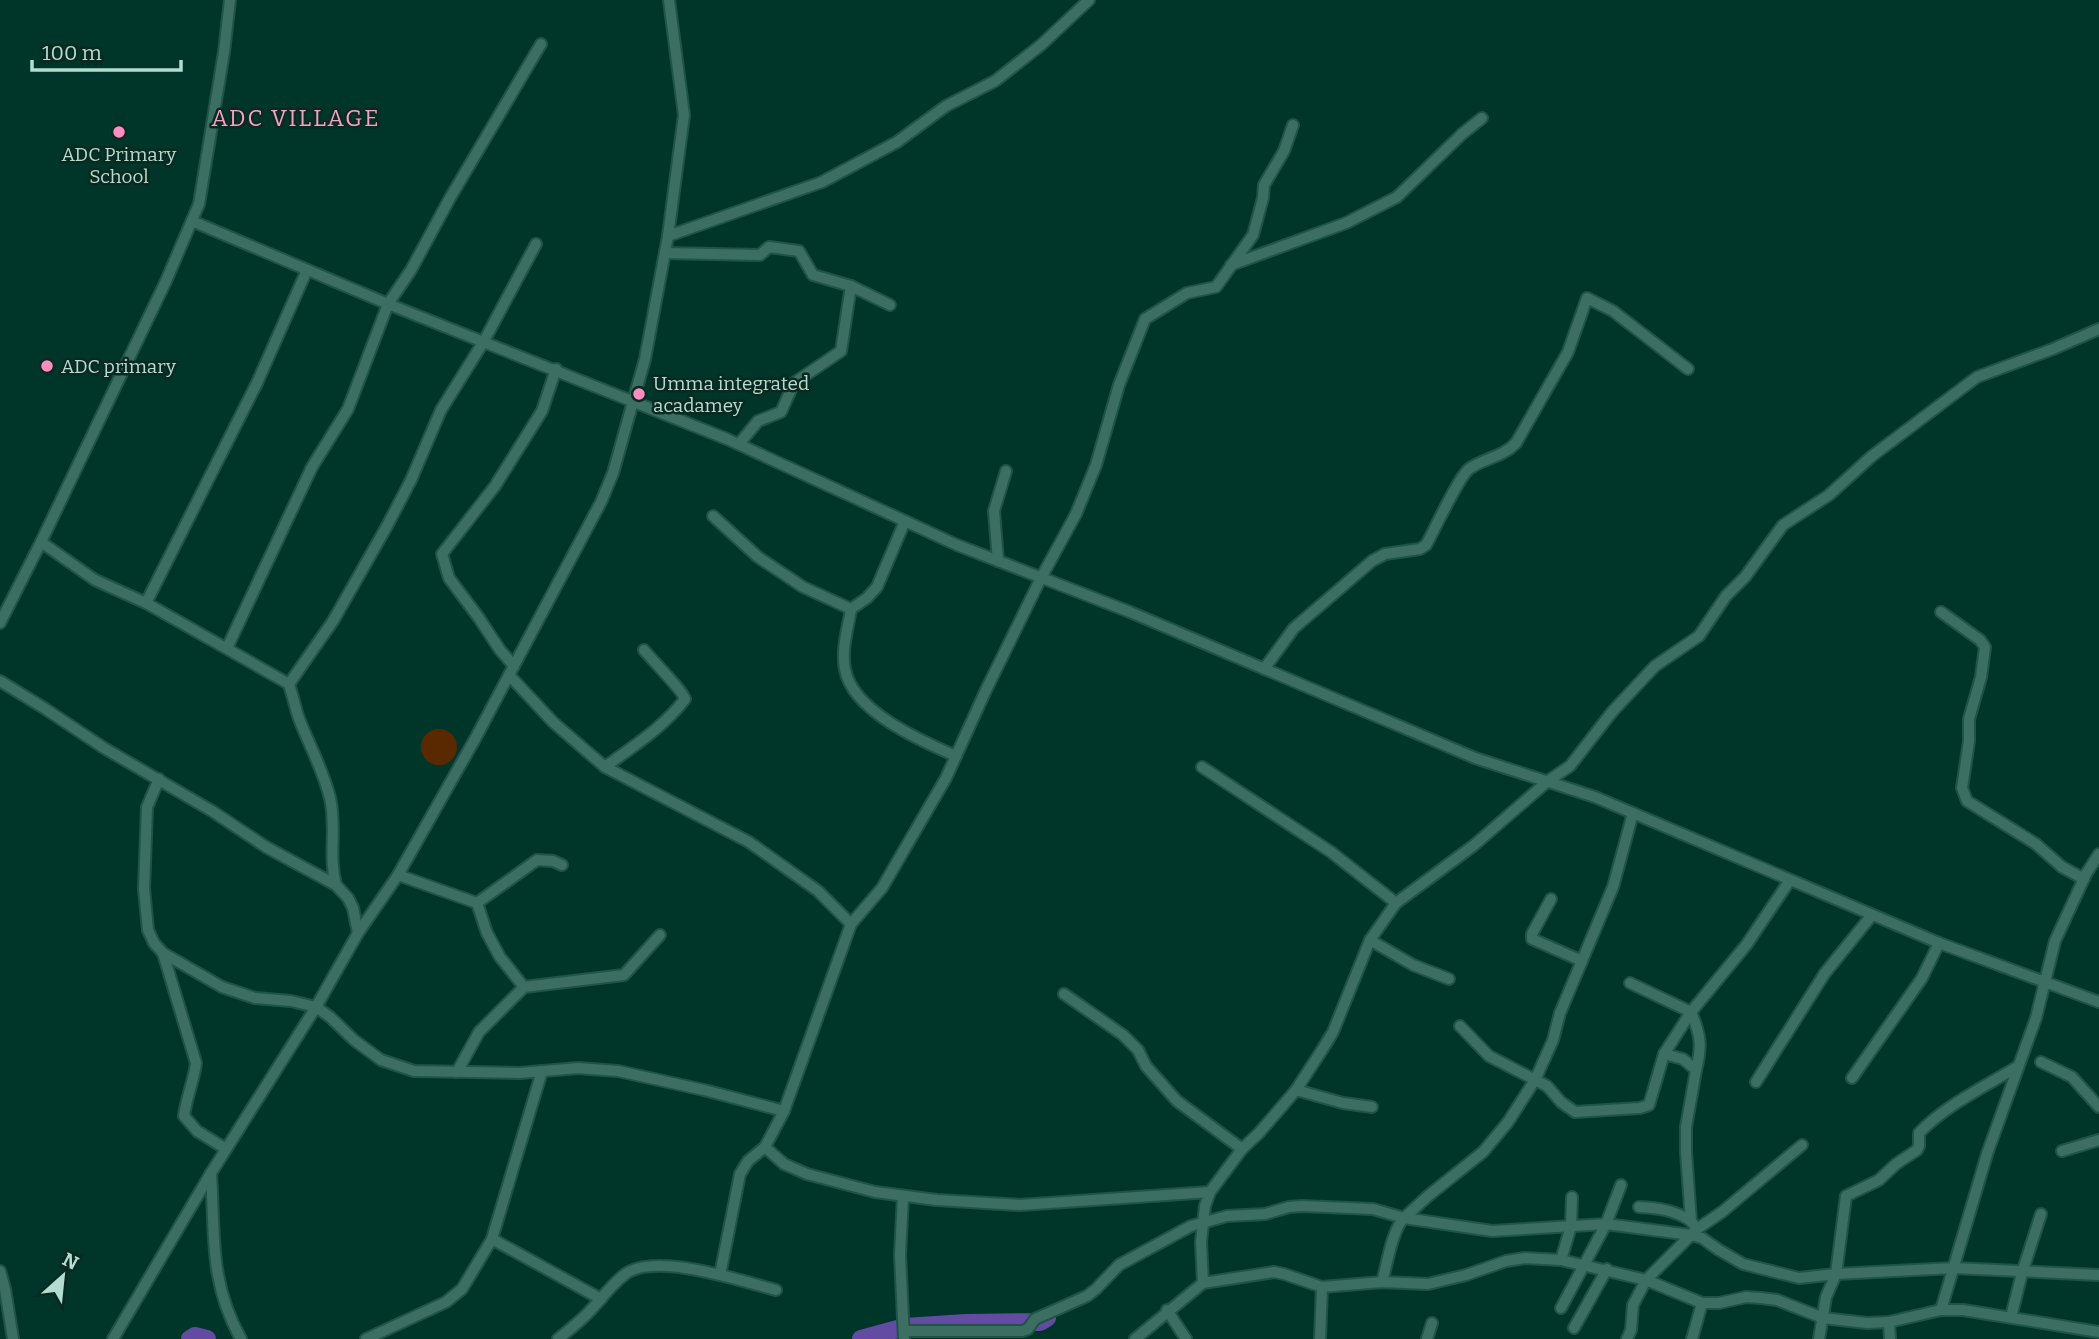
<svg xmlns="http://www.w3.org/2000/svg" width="2099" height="1339" font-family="Bitter,serif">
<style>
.green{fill:#5b2900}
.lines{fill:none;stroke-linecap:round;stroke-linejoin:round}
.river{stroke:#634ba3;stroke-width:18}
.minor-casing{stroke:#205448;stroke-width:14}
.minor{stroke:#3c6f61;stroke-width:10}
.poi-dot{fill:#fd8ebf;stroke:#0b2921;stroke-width:2.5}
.labels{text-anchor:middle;stroke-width:5;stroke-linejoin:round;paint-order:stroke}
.poi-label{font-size:19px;fill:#b3ddcf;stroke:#0b2921;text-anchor:start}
.quarter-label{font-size:23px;letter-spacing:2px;fill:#f1a4c4;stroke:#0b2921}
</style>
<rect width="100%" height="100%" fill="#00362a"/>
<circle class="green" cx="439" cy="747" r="18"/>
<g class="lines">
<g class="river">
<polyline points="190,1339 195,1336 207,1339"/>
<polyline points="861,1339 905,1327 966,1323 1040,1322 1047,1318"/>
</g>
<defs>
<g id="minor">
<polyline points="192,221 388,304 727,439 957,545 1130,612 1475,758 1595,797 1939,943 2099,1002"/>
<polyline points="668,236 822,182 897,142 946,106 995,81 1041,45 1089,0"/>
<polyline points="665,253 760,255 769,247 799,251 813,275 851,286 841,351 794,383 781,412 758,421 739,444"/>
<polyline points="1231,265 1346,223 1397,197 1462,134 1482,118"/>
<polyline points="851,286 890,305"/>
<polyline points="713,516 758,557 803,587 851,609 867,598 877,587 905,521"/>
<polyline points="41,542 95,580 146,603 289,684"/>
<polyline points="998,561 994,511 1006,471"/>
<polyline points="146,603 257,383 307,270"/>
<path d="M851,609c-3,19 -10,41 -6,60 7,42 76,72 111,87"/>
<polyline points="1941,612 1980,640 1985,647 1981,677 1969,719 1969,741 1962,788 1967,801 2036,844 2062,867 2084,879"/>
<polyline points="0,623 41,542 166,281 199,204 224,52 230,0"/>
<polyline points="227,648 312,467 348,409 388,304 411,270 450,198 541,44"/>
<polyline points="514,666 500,650 479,618 449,578 442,554 495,486 542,411 556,369"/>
<path d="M1264,669l30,-41 78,-67 13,-7 35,-5 6,-4c9,-16 32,-67 43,-76 15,-11 34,-12 47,-26l52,-91 19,-54 26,13 75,58"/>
<polyline points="509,675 554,723 605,767 749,842 818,891 851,924"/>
<polyline points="0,681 44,708 104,748 212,811 266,847 336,885 348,898 353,908 358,933"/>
<path d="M605,767c27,-20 59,-40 80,-68 -2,-8 -33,-39 -41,-49"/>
<polyline points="1202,767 1331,852 1396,903"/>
<polyline points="159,779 147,807 144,889 148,930 154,943 163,953 222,987 255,998 291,1001 316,1007 330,1017 354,1040 381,1060 414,1071 520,1073 578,1068 618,1071 704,1090 784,1111 851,924 882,888 946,778 986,690 1041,578 1076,514 1096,465 1119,385 1145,319 1187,293 1216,287 1253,235 1263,198 1264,185 1284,151 1293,125"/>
<polyline points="1633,813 1613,887 1560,1013 1553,1040 1535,1080 1508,1122 1483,1152 1428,1196 1404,1218 1492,1231 1606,1224 1691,1235 1702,1238 1719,1250 1743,1264 1799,1278 1836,1274 1954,1268 2099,1275"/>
<polyline points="398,875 477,903 487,933 500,957 524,987 479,1032 457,1072"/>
<path d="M336,885c-8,-29 1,-58 -6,-87 -7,-29 -22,-55 -32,-82 -3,-11 -6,-22 -9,-32l44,-63 54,-95 24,-46 30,-70 43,-69 52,-97"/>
<polyline points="1551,899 1532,934 1532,939 1582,961"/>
<polyline points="477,903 537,860 553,861 562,865"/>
<polyline points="1370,940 1413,965 1449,979"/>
<path d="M163,953l33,110c-2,18 -10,35 -12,53l13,15 29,18"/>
<path d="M1630,983l61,29c10,24 11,34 5,58"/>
<polyline points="524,987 624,975 660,935"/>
<polyline points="1064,994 1123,1035 1138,1050 1146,1066 1177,1101 1242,1149"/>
<polyline points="1460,1026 1489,1056 1547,1086 1561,1102 1575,1112 1640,1108 1649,1105 1664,1054 1691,1012 1747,944 1790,880"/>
<polyline points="1664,1054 1683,1059 1696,1070 1686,1127 1686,1152 1691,1221 1697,1229"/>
<polyline points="2041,1062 2072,1077 2099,1107"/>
<polyline points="1852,1078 1922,978 1939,943"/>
<polyline points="1756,1082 1825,973 1872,915"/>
<polyline points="1296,1090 1343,1103 1372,1107"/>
<polyline points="765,1147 784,1164 807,1174 875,1192 937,1200 1020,1205 1210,1192"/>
<polyline points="2062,1151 2099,1140"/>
<path d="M211,1173c4,62 -2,109 30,166"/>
<polyline points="903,1196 900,1255 904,1339"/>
<path d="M1639,1207c20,1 35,3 52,14"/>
<polyline points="492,1239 601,1299"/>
<polyline points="1561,1260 1571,1226 1572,1197"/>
<polyline points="0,1271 5,1289 13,1339"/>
<polyline points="720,1275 740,1174 748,1161 765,1147 784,1111"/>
<polyline points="1203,1283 1201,1242 1205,1206 1210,1192 1242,1149 1259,1133 1296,1090 1322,1050 1333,1032 1370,940 1396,903 1473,846 1548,781 1570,766 1612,712 1655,666 1699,636 1726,596 1745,577 1783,525 1829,495 1872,456 1977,377 2053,349 2099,329"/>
<polyline points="1561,1308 1606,1224 1621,1185"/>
<polyline points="1167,1310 1186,1339"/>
<polyline points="1941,1310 1987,1154 2036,1018 2055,941 2086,874 2099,854"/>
<polyline points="2011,1317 2022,1273 2041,1214"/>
<polyline points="1889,1322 1890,1339"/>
<polyline points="1574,1328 1607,1269"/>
<path d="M905,1331h117l6,-2 7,-10 52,-23 9,-7 23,-24 72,-39 36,-10 38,-2 24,-7 13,-1 71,3 31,9c-12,12 -17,47 -22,64"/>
<polyline points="113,1339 211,1173 316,1007 358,933 398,875 475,739 601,502 613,473 645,359 668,236 684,115 669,0"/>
<polyline points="366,1339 446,1302 462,1289 492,1239 542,1071"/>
<path d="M558,1339c10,-8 20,-16 29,-25 12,-12 23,-28 37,-39 29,-24 118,6 152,15"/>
<polyline points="1135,1339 1203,1283 1274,1272 1284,1274 1322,1287 1382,1282 1428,1284 1466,1275 1506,1261 1525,1258 1561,1260 1646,1280 1702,1303 1719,1303 1746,1297 1761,1298 1777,1300 1823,1318 1867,1323 1889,1322 1941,1310 1963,1310 2099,1332"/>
<polyline points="1320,1339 1322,1287"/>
<polyline points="1427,1339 1432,1323"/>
<polyline points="1627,1339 1631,1330 1633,1305 1646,1280 1697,1229 1722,1212 1802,1145"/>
<polyline points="1692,1339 1702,1303"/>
<path d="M1819,1339l7,-42 10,-23 10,-78 33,-16 17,-16 21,-14 2,-4v-13c27,-28 65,-46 98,-66"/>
</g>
</defs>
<use href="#minor" class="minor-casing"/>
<use href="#minor" class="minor"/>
</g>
<g class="poi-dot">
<circle cx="119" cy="132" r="7"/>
<circle cx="47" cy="366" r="7"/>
<circle cx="639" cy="394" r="7"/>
</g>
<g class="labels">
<g class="poi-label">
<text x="119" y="161" text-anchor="middle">ADC Primary<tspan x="119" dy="22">School</tspan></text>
<text x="61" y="373">ADC primary</text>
<text x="653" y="390">Umma integrated<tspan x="653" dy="22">acadamey</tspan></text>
</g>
<g class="quarter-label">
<text x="296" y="126">ADC VILLAGE</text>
</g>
</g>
<g transform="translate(63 1276) rotate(27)" stroke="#0b2921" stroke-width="5" paint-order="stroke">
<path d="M0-5L12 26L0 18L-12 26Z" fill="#b3ddcf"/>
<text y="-10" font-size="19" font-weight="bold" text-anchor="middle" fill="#b3ddcf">N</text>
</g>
<path d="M32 60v10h149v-10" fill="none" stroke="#b3ddcf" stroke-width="3.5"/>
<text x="42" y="60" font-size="21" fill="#b3ddcf" stroke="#0b2921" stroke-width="5" paint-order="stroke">100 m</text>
</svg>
